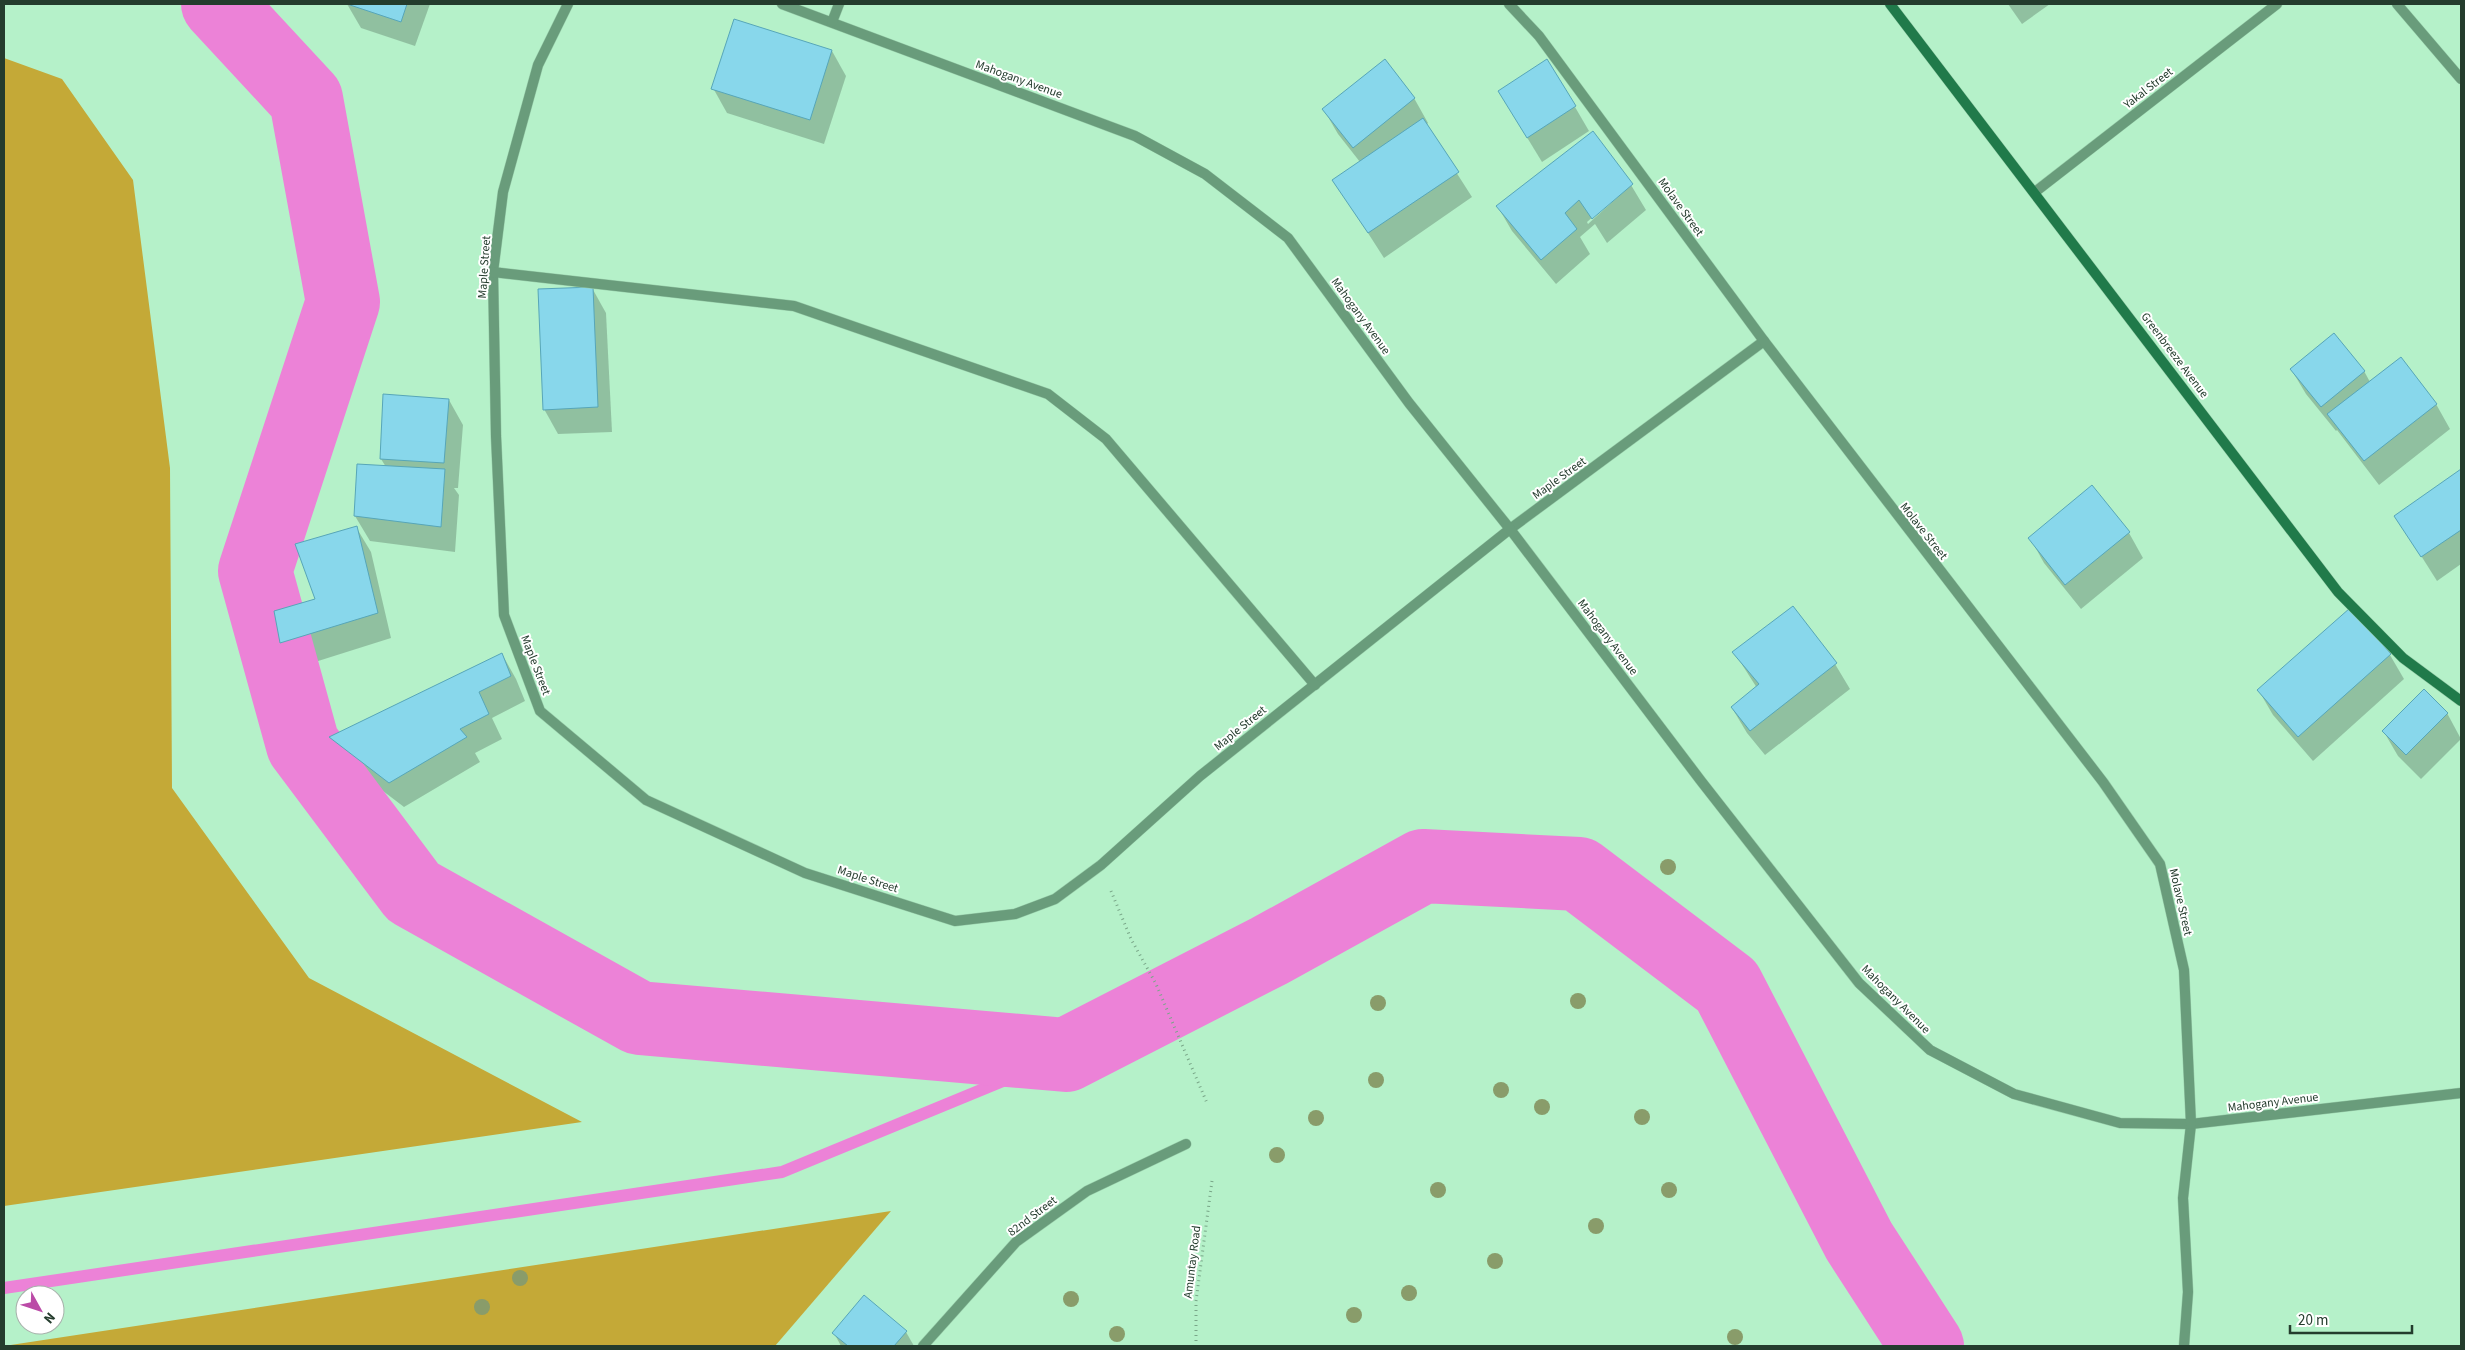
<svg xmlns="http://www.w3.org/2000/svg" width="2465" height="1350" font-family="'Source Sans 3',sans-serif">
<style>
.forest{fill:#c4a937}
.shadow{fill:#0003}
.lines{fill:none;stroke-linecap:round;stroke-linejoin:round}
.stream{stroke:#ec82d7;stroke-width:12}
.river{stroke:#ec82d7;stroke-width:74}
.building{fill:#88d7eb;stroke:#57a6b8}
.lane-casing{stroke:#98cdaa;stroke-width:11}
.street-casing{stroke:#98cdaa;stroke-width:11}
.secondary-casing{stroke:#98cdaa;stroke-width:11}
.path{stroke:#79a688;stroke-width:3;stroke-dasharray:1 4;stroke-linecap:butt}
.lane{stroke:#699c7b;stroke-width:10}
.street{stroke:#699c7b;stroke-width:10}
.secondary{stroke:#207a4a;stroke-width:10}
.tree{fill:#899c6a}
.labels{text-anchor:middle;stroke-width:4;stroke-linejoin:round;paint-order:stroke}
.street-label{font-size:12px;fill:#243c2d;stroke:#fff}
</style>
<rect width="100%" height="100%" fill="#b5f1c9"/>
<g class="forest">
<polygon points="4,58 62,79 133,180 170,468 172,788 309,978 582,1122 4,1206"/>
<polygon points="891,1211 775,1346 4,1346"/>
</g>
<g class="shadow">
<polygon points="347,4 430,4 415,46 361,28"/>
<polygon points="2008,4 2050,4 2022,24"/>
<polygon points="832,51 846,76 824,144 727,113 713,88"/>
<polygon points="1414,98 1428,123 1426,125 1472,197 1384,258 1334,180 1360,162 1338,134 1324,110"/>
<polygon points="1575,107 1589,131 1542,162 1514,116"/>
<polygon points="1631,184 1587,222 1588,224 1631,185 1646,210 1607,243 1595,224 1580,237 1590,254 1556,284 1512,231 1498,207"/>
<polygon points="592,288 606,313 612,432 558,434 544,409"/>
<polygon points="2291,369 2364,371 2370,382 2436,404 2450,429 2379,485 2337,430 2336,431 2306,394"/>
<polygon points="449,400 463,425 458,488 454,488 459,495 455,552 370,541 355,516 386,467 381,459"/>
<polygon points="2461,471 2461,564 2437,581 2396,516"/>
<polygon points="356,527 371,552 391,638 296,668 281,643 276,612 317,600"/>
<polygon points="2129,533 2143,558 2081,609 2044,563 2030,538"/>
<polygon points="1792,608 1835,664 1850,689 1765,755 1747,733 1732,708 1757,688 1734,652"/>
<polygon points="502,654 516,679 525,701 492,718 502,739 475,753 480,762 404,807 345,762 331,737"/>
<polygon points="2390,655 2404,679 2313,761 2273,715 2259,691"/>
<polygon points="2447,713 2461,739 2421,779 2398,756 2384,732"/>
<polygon points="906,1332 914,1346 841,1346 834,1333"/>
</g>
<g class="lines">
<polyline class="stream" points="4,1288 782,1172 1066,1055"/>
<polyline class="river" points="218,4 306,99 343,302 255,571 303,745 413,892 639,1018 1066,1055 1269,951 1423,866 1579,874 1727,986 1859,1241 1927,1346"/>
</g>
<g class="building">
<polygon points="347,4 407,4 401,22"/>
<polygon points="734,19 832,50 810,120 711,89"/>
<polygon points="1385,59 1415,98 1353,148 1322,109"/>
<polygon points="1547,59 1576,106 1527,138 1498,91"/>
<polygon points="1423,118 1459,172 1368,233 1332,180"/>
<polygon points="1593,131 1633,184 1592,219 1579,200 1565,213 1577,229 1541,260 1496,206"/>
<polygon points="593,287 598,407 543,410 538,289"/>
<polygon points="2334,333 2365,371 2321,407 2290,369"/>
<polygon points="2401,357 2437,404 2364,461 2327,414"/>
<polygon points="383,394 449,399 444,463 380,459"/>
<polygon points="357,464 445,469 441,527 354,516"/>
<polygon points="2461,469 2461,530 2421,557 2394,516"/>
<polygon points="2092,485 2130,532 2065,585 2028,538"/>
<polygon points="357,526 378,613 280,643 274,611 315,599 295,544"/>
<polygon points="1793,606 1837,663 1750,731 1731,707 1759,684 1732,652"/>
<polygon points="2350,608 2391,654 2298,737 2257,690"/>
<polygon points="502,653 511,676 479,692 489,714 460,729 467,737 389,783 329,737"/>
<polygon points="2424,689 2448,713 2406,755 2382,731"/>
<polygon points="864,1295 907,1331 894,1346 848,1346 832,1333"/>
</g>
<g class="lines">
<defs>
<polyline id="lane" points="2184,1346 2188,1292 2183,1198 2191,1124"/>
<g id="street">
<polyline points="568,4 538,65 503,192 493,272 496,436 504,615 540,711 646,800 805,873 955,921 1015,914 1055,899 1101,865 1200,776 1510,529 1764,341"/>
<polyline points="782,4 1135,136 1205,174 1288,238 1409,403 1510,529 1701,781 1859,983 1930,1050 2014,1094 2120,1123 2191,1124 2461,1093"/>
<polyline points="1509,4 1539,36 1764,341 2103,782 2160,864 2184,970 2191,1124"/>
<polyline points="2397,4 2461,79"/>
<polyline points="832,22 839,4"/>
<polyline points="2035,192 2277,4"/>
<polyline points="493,272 794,306 1048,394 1106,439 1315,685"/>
<polyline points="923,1346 1016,1242 1087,1191 1186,1144"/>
</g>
<polyline id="secondary" points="1890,4 2338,592 2403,658 2461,701"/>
</defs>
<use href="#lane" class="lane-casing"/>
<use href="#street" class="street-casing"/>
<use href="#secondary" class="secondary-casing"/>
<g class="path">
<polyline points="1111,891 1131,939 1156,984 1207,1103"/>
<polyline points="1196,1346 1196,1301 1212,1181"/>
</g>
<use href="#lane" class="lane"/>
<use href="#street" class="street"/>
<use href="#secondary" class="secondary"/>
</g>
<g class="tree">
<circle cx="1668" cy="867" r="8"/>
<circle cx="1578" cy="1001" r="8"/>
<circle cx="1378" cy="1003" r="8"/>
<circle cx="1376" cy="1080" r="8"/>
<circle cx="1501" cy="1090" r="8"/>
<circle cx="1542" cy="1107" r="8"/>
<circle cx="1642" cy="1117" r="8"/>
<circle cx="1316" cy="1118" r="8"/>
<circle cx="1277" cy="1155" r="8"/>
<circle cx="1438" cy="1190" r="8"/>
<circle cx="1669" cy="1190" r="8"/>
<circle cx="1596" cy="1226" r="8"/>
<circle cx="1495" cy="1261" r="8"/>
<circle cx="520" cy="1278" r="8"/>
<circle cx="1409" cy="1293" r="8"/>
<circle cx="1071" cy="1299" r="8"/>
<circle cx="482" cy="1307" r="8"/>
<circle cx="1354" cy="1315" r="8"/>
<circle cx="1117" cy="1334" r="8"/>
<circle cx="1735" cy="1337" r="8"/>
</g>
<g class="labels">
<g class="street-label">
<text transform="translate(1019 79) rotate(20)" y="4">Mahogany Avenue</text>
<text transform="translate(2148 88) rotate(-38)" y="4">Yakal Street</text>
<text transform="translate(1681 207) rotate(54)" y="4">Molave Street</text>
<text transform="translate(484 267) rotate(-86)" y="4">Maple Street</text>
<text transform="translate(1361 316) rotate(54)" y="4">Mahogany Avenue</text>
<text transform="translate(2175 355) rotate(53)" y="4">Greenbreeze Avenue</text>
<text transform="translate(1559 478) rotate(-36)" y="4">Maple Street</text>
<text transform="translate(1924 531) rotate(52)" y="4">Molave Street</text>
<text transform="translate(1608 637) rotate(53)" y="4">Mahogany Avenue</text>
<text transform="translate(536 665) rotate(69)" y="4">Maple Street</text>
<text transform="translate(1240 728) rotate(-39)" y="4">Maple Street</text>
<text transform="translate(868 879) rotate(18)" y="4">Maple Street</text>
<text transform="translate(2181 902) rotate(77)" y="4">Molave Street</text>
<text transform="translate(1896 999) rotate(45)" y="4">Mahogany Avenue</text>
<text transform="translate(2273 1102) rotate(-7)" y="4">Mahogany Avenue</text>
<text transform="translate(1032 1216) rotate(-37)" y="4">82nd Street</text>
<text transform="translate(1192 1262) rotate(-83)" y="4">Amuntay Road</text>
</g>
</g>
<rect width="2465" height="1350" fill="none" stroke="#243c2d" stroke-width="10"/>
<g transform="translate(40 1310) rotate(130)"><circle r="24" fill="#ffffff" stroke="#a7b1ab"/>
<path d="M0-4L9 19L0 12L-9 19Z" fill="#bb4ba7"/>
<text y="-8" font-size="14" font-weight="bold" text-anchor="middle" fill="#243c2d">N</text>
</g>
<path d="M2290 1325v8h122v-8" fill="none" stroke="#243c2d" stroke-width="2.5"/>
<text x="2298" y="1325" font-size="15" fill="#243c2d" stroke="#ffffff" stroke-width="4" paint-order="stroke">20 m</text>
</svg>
